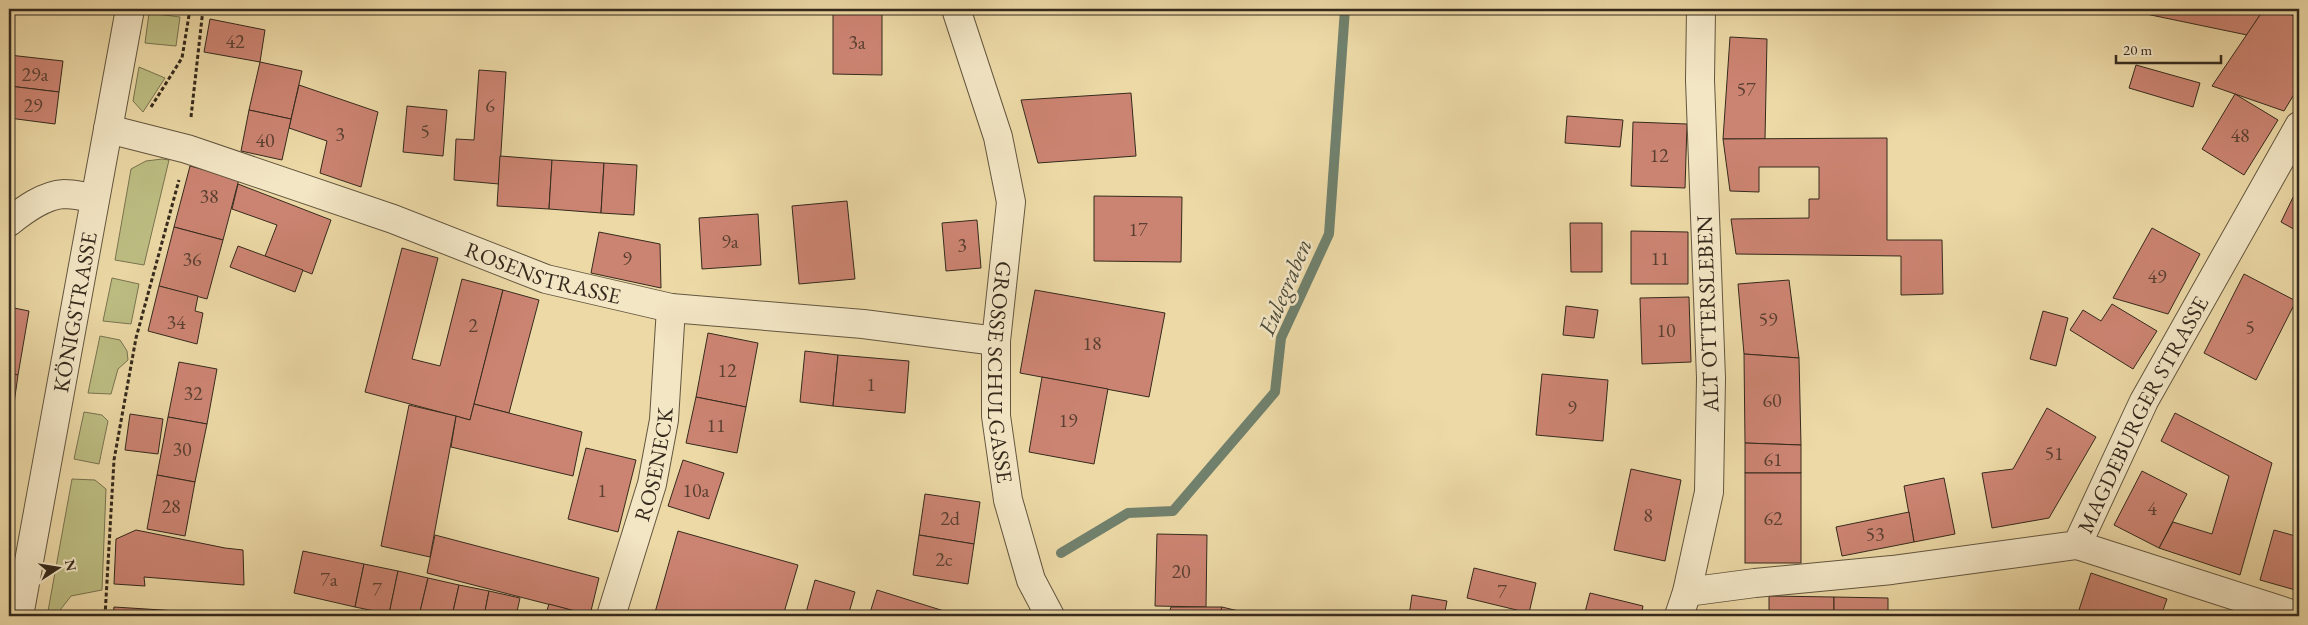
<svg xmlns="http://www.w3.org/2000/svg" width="2308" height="625" font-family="'EB Garamond',serif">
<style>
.green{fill:#bdbe83;stroke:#797450}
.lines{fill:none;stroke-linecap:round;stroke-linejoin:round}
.stream{stroke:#71816d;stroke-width:10}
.building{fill:#cc8472;stroke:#352a1d}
.minor-casing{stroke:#63563f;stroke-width:30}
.path{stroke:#352a1d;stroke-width:3;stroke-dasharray:4 2.5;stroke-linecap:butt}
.minor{stroke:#f3e6c5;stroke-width:28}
.labels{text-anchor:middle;stroke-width:5;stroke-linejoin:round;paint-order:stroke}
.number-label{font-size:20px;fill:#5b4032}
.street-label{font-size:22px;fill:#352a1d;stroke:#f3e6c5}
.water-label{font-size:24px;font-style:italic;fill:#4e4e3e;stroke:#f3e6c5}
</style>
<rect width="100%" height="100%" fill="#ecd9a6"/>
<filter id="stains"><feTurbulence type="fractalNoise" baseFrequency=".004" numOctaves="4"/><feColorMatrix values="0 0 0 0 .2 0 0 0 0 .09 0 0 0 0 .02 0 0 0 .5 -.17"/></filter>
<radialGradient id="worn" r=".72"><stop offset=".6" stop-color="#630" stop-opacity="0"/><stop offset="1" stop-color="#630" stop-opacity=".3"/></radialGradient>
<g class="green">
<polygon points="149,13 180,17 176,46 145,43"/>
<polygon points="139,67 165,78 143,112 133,101"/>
<polygon points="162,159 169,160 144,265 115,260 131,169 146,161"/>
<polygon points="112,278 139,284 131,324 103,321"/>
<polygon points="100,336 120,340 127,351 128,360 118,369 111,394 88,393"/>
<polygon points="84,412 102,415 108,421 99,464 74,459"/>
<polygon points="72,479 95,480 106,489 102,590 71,596 57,614 48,611"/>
</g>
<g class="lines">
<polyline class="stream" points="1061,553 1128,513 1173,511 1275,392 1281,338 1329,234 1345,9"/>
</g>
<g class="building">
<polygon points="262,9 295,9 294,14"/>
<polygon points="833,9 882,9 882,75 833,74"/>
<polygon points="1734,9 1774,9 1774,11 1734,10"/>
<polygon points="2122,9 2264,9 2247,35"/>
<polygon points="2264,9 2279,9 2298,18 2299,16 2299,86 2284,111 2212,86"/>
<polygon points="210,19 265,30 260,62 204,52"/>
<polygon points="1730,37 1767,39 1765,139 1723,139"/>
<polygon points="9,55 63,61 59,92 9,86"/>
<polygon points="260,62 302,71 291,119 249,110"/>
<polygon points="2136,65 2200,83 2193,107 2129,88"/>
<polygon points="479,70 506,72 499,184 454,180 456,139 474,140"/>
<polygon points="299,85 378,112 361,187 320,173 327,141 289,128"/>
<polygon points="9,86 59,92 55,124 9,118"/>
<polygon points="1131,93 1136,156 1038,163 1021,100"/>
<polygon points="2235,94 2278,120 2244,175 2202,149"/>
<polygon points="407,106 447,110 443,156 403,152"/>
<polygon points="249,110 291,119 282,160 241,151"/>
<polygon points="1567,116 1623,120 1620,147 1565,143"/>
<polygon points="1633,122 1687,124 1685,188 1631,186"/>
<polygon points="1887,138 1887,240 1942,240 1943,294 1901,295 1901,256 1736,254 1731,219 1809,218 1809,199 1819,199 1819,167 1759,167 1759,192 1730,191 1723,139"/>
<polygon points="500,156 552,160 549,209 497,206"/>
<polygon points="552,160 604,163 601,213 549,209"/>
<polygon points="604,163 637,165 634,215 601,213"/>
<polygon points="190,166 239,179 223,240 174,227"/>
<polygon points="238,184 331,220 312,274 265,256 277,225 232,209"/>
<polygon points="2299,185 2299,232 2281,222"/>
<polygon points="1094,196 1182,197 1181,262 1094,261"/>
<polygon points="847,201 855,279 799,284 792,206"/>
<polygon points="758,214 761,265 702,269 699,218"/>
<polygon points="977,220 981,268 946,271 942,223"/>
<polygon points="1570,223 1602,223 1602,272 1571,272"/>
<polygon points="174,227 223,240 207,299 159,286"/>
<polygon points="2152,228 2200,254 2168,314 2113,298"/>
<polygon points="1631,231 1688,232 1688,284 1631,284"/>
<polygon points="599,232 660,244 661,288 591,273"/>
<polygon points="238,246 303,270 295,292 230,267"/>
<polygon points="402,248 438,258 412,359 440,366 462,279 503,290 470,420 365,392"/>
<polygon points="2244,274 2296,301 2256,380 2204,353"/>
<polygon points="1789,280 1799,358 1744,354 1738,284"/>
<polygon points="159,286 198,296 195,311 203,313 197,344 148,331"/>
<polygon points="503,290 539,300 509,413 474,404"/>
<polygon points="1035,290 1165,313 1149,397 1020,373"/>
<polygon points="1689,297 1691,362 1642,364 1640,298"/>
<polygon points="2112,304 2157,331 2133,369 2070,330 2083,310 2101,321"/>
<polygon points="1566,306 1598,310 1594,338 1563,335"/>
<polygon points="9,307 29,311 18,375 9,373"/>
<polygon points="2043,311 2068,318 2056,366 2030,359"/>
<polygon points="708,333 758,343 746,407 696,397"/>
<polygon points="805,351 838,355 833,406 800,402"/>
<polygon points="1744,354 1799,358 1801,445 1745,443"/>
<polygon points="838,355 909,361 905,413 833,406"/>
<polygon points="179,362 217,369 207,424 168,417"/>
<polygon points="9,373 18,375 10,432 9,432"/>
<polygon points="1542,374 1608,380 1603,441 1536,435"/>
<polygon points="1042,377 1108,389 1094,464 1029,452"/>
<polygon points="696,397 746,407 737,453 686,443"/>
<polygon points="474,404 582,432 573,476 451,447 456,416 470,420"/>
<polygon points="409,405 456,416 430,557 381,546"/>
<polygon points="2047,408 2096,437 2049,518 1992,528 1982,473 2013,469"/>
<polygon points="2175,413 2272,463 2240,575 2159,548 2173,522 2212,534 2229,476 2161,441"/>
<polygon points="130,414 163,419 158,454 125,450"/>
<polygon points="168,417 207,424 195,482 157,475"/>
<polygon points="1745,443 1801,445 1801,473 1745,473"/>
<polygon points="586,448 636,460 618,532 568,519"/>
<polygon points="683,460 724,473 709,519 668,506"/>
<polygon points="1631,469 1681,480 1665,561 1614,550"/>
<polygon points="2142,471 2187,494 2159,548 2114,525"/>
<rect x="1745" y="473" width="56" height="90"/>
<polygon points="157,475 195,482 185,536 147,529"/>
<polygon points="1944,478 1955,534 1914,542 1904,486"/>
<polygon points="925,494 980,502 974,544 919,535"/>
<polygon points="1909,512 1914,542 1842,556 1836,527"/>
<polygon points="136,530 225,548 243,550 244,585 144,577 145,586 114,584 116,539"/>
<polygon points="2274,530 2299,537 2299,591 2260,580"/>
<polygon points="678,531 798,565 783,616 654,616"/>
<polygon points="1157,534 1207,535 1206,607 1155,606"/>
<polygon points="435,535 599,578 590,615 427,573"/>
<polygon points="919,535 974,544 968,584 913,575"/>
<polygon points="303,551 364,564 355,607 294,593"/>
<polygon points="364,564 398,571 389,614 355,607"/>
<polygon points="1474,568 1536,583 1529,613 1467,598"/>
<polygon points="398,571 428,578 419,616 389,614"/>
<polygon points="2091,573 2167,599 2161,616 2077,616"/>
<polygon points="428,578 459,585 452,616 419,616"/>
<polygon points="815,580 855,592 848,616 805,616"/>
<polygon points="459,585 489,591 484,616 452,616"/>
<polygon points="877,590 944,611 942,616 869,616"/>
<polygon points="489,591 520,598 516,616 484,616"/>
<polygon points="1590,593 1643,606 1641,616 1584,616"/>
<polygon points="1412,595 1447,601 1444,616 1409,616"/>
<polygon points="1769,596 1834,597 1834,616 1769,616"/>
<polygon points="1834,597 1888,598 1888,616 1834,616"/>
<polygon points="549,604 590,615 545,616"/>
<polygon points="114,607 162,610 161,616 113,616"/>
<polygon points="1171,607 1222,607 1219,616 1168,616"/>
<polygon points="1222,607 1259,616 1219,616"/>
<polygon points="162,610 222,614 222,616 161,616"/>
<polygon points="944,611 961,616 942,616"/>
<polygon points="2202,611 2220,616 2200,616"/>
</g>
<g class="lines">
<defs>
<g id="minor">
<path id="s1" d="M956,9l42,128 13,65 -15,139v75l12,84 23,80 19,36"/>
<path id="s2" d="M108,129l79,20 206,70 153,60 125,29 192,16 133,17"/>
<path d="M9,222c15,-12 35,-27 55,-28 10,0 21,3 31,4"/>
<polyline points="2077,545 2298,616"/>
<path id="s3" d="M1687,592l68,-9 137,-13 185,-25 67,-144 155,-275"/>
<path id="s4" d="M19,616l111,-607"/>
<path id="s5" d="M611,616l41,-132 12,-64 7,-112"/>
<polyline points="1679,616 1687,592 1709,492 1711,378 1700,80 1701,9"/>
</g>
</defs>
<use href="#minor" class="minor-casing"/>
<g class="path">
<polyline points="151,107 182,58 190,9"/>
<polyline points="191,117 203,9"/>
<polyline points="105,616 114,460 136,338 179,180"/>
</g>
<use href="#minor" class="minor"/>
</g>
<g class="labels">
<g class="number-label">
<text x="235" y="48">42</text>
<text x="857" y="49">3a</text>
<text x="35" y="81">29a</text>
<text x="1746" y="96">57</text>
<text x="33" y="112">29</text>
<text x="490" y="112">6</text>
<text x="425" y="138">5</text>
<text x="340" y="141">3</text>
<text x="2240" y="142">48</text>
<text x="265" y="147">40</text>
<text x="1659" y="162">12</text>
<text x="209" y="203">38</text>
<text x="1138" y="236">17</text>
<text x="730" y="248">9a</text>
<text x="962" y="252">3</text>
<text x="627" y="265">9</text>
<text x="1660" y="265">11</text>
<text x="192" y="266">36</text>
<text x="2157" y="283">49</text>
<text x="1768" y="326">59</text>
<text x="176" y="329">34</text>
<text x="473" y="332">2</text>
<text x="2250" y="334">5</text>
<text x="1666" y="337">10</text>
<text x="1092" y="350">18</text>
<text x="727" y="377">12</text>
<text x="871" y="391">1</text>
<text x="193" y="400">32</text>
<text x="1772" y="407">60</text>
<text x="1572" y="414">9</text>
<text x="1068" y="427">19</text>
<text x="716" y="432">11</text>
<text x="182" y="456">30</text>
<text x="2054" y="460">51</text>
<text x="1773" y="466">61</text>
<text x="602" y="497">1</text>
<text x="696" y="497">10a</text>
<text x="171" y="513">28</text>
<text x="2152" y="515">4</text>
<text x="1648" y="522">8</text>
<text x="950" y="525">2d</text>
<text x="1773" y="525">62</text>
<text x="1875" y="541">53</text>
<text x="944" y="566">2c</text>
<text x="1181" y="578">20</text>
<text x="329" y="586">7a</text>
<text x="377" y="596">7</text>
<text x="1502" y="598">7</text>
</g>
<g class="street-label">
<text dy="8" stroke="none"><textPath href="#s2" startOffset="459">ROSENSTRASSE</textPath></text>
<text dy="8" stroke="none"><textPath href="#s4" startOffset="309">KÖNIGSTRASSE</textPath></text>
<text transform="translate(1707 314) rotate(-92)" y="8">ALT OTTERSLEBEN</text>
<text dy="8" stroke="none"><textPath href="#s1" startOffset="372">GROSSE SCHULGASSE</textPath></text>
<text dy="8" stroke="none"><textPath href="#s3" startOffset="539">MAGDEBURGER STRASSE</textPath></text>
<text dy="8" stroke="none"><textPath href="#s5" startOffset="158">ROSENECK</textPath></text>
</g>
<g class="water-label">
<text transform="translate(1285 287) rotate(-67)" y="8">Eulegraben</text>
</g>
</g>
<rect width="2308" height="625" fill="none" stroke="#ecd9a6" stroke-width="30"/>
<rect x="10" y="10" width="2288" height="605" fill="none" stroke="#352a1d" stroke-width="2.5"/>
<rect x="15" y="15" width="2278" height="595" fill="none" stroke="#352a1d"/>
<g transform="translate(58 568) rotate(78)" stroke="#f3e6c5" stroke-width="4" paint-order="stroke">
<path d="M0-4L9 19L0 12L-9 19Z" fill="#352a1d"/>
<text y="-8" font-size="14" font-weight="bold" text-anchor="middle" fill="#352a1d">N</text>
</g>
<path d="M2116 55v8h105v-8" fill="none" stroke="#352a1d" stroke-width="2.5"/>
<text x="2123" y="55" font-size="15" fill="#352a1d" stroke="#f3e6c5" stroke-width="4" paint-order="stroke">20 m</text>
<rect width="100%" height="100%" filter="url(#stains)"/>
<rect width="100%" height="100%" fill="url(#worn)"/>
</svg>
